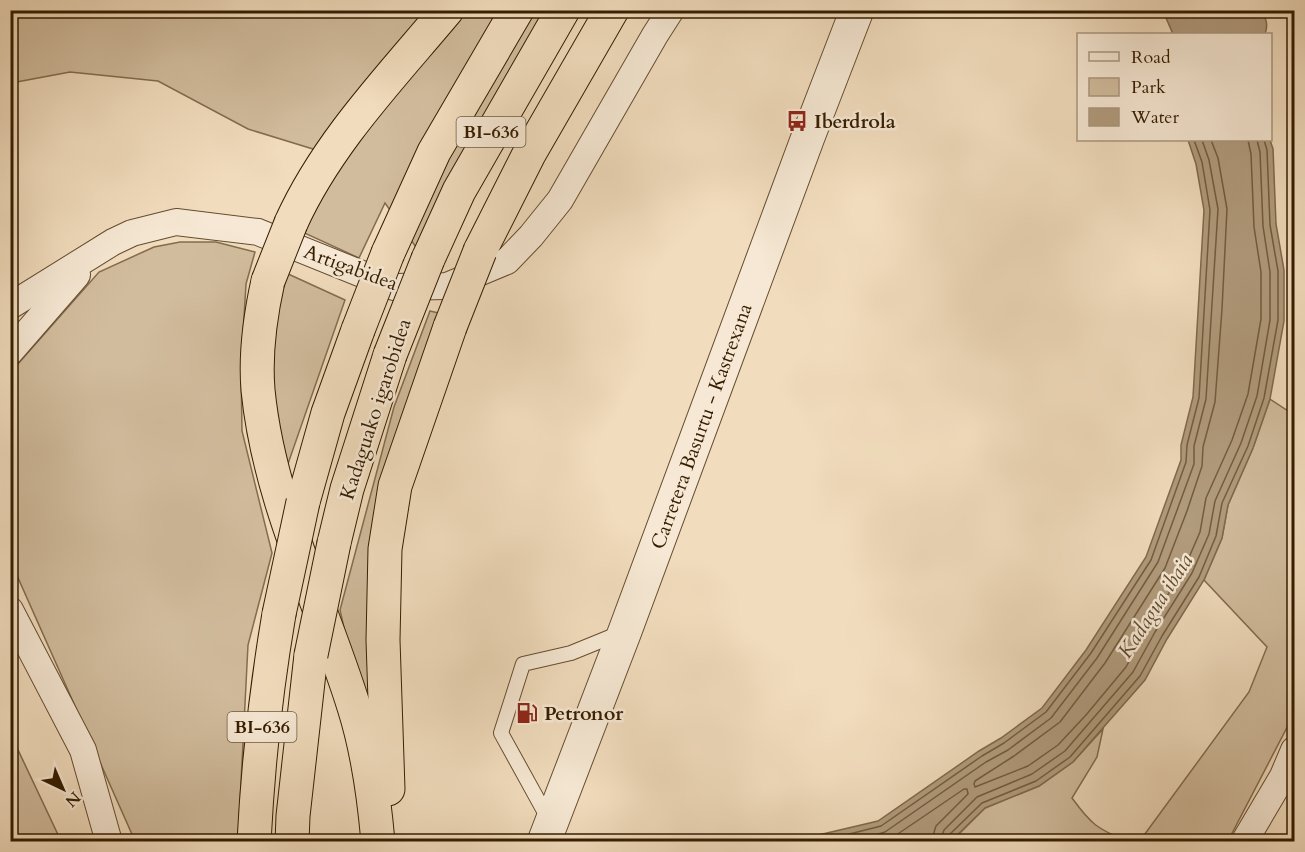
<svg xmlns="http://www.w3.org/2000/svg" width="1305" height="852" font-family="Cardo,serif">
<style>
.green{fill:#d1bc9d;stroke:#836c4e;stroke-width:1.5}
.water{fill:#b19b7d;stroke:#7f694b;stroke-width:1.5}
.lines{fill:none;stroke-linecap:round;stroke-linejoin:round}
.shore{stroke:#735c3e;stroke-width:1.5}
.service-casing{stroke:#644d2f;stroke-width:16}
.minor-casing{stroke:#644d2f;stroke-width:28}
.tertiary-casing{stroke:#644d2f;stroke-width:35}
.motorway-casing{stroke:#351d00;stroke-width:35}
.service{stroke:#f6e8d4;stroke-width:14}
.minor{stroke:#f6e8d4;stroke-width:26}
.tertiary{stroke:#f6e8d4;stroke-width:33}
.motorway{stroke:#f1dcbd;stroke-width:33}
.rail{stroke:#351d00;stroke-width:4.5;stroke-dasharray:10 10;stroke-linecap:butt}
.motorway-bridge-casing{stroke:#351d00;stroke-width:35;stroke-linecap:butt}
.motorway-bridge{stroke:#f1dcbd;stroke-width:33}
.labels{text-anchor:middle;stroke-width:5;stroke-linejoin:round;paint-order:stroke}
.shield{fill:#f6e8d4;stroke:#6f5a40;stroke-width:1.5}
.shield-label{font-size:18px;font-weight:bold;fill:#351d00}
.poi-label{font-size:20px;font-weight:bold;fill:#351d00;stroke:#f6e8d4;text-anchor:start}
.street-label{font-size:20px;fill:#351d00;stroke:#f6e8d4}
.water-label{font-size:21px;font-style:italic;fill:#60492c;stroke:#f6e8d4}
</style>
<rect width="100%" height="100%" fill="#f1dcbd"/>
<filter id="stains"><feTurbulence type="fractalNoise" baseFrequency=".00333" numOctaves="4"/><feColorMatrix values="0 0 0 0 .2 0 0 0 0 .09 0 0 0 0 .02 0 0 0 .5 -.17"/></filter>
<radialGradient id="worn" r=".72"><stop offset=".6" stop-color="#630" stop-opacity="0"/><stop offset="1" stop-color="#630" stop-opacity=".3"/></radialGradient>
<g class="green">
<polygon points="11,11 579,11 418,250 385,203 359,258 300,231 339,157 248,129 158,81 70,72 11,83"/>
<polygon points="180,242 216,242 255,252 246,284 241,368 242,431 272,553 248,645 238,841 135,841 11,562 10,373 99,272 154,247"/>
<polygon points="286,273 345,300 282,481 267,388 276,329 277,301"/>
<polygon points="430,311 443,314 424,364 377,748 347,641 340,610 394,407"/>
<polygon points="1270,399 1294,415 1294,714 1228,841 1139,842 1249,692 1267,647 1204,580 1222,538 1228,505 1253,448"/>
<path d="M1103,729l-6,28 -25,41c19,26 25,31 55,43l-176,1 34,-34 54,-22 34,-24z"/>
<polygon points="11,735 61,841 11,841"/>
</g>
<g class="water">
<path d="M1163,11h98c6,8 7,14 4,23h-92z"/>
<polygon points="1188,140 1270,140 1273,149 1276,224 1284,270 1284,321 1270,399 1253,448 1228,505 1222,538 1204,580 1167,639 1145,680 1073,762 1039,786 985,808 951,841 803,841 810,837 878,821 979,751 1001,738 1042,708 1086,650 1146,557 1181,460 1181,445 1193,397 1204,210 1196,164"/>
</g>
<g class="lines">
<g class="shore">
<polyline points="1211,140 1218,158 1227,209 1222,309 1215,402 1203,447 1202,466 1187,511 1165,568 1105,663 1060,722 1014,756 975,781 974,784 975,787 1028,766 1058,745 1086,715 1126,667 1147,628 1184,569 1200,532 1206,498 1232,440 1248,394 1261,319 1261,272 1254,227 1251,154 1248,140"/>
<polyline points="818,842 881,826 982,756 1004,743 1046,712 1091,653 1151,560 1186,462 1187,445 1199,398 1210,210 1202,162 1194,140"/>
<polyline points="851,842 885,832 986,762 1008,750 1051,718 1097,658 1158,562 1194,464 1194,446 1206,399 1218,209 1209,160 1202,140"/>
<polyline points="886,842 964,789 967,789 968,794 936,826 931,842"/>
<polyline points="940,842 944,830 977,797 1032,774 1065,751 1133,672 1155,632 1192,573 1209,534 1215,501 1241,443 1257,396 1270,320 1270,272 1263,226 1260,152 1257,140"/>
<polyline points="948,842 949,835 982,803 1036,781 1070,757 1140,676 1162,636 1199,577 1216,536 1222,503 1248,446 1264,398 1278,320 1278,271 1270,225 1267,150 1264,140"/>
</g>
<defs>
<polyline id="service" points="549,820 501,733 523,664 571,653 620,633"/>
<g id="minor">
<polyline points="10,306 113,242 132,233 176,222 258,232 394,287 447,286 507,261 531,236 560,200 655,35 671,10"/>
<polyline points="10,352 77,275"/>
<polyline points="10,610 83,750 109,842"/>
<polyline points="1244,842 1283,776 1294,750"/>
</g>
<polyline id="tertiary" points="544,842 625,631 808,137 857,10"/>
<g id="motorway">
<path d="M291,223c36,-80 100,-146 156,-213"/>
<polyline points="480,251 529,154 612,10"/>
<polyline points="388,253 434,152 517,10"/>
<polyline points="428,259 459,191 563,10"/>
<path d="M268,281c-8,36 -13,72 -10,109 11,112 63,211 96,317 14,44 20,89 24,135"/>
<polyline points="303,502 328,413 358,330"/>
<polyline points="334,543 347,489 390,355"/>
<polyline points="388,789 383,640 385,549 395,486 450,327"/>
<path d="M254,842c4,-78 12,-152 25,-228"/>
<polyline points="292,842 293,816 311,655"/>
</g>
</defs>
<use href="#service" class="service-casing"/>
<use href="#minor" class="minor-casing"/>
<use href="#tertiary" class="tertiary-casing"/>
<use href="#motorway" class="motorway-casing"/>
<use href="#service" class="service"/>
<use href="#minor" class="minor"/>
<use href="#tertiary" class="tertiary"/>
<use href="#motorway" class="motorway"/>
<polyline class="rail" points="1285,842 1294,825"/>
<defs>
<g id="motorway-bridge">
<polyline points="268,281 291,223"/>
<polyline points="450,327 480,251"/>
<polyline points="358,330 388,253"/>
<polyline points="390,355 428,259"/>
<polyline points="279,614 303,502"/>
<polyline points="311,655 334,543"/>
</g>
</defs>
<use href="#motorway-bridge" class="motorway-bridge-casing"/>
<use href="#motorway-bridge" class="motorway-bridge"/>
</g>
<defs>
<symbol id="bus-bare" viewBox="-9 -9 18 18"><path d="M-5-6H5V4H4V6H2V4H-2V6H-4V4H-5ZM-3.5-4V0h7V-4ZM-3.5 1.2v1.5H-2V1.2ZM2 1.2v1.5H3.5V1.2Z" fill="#8f2418" stroke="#f6e8d4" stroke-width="2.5" paint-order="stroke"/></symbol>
<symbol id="fuel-bare" viewBox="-9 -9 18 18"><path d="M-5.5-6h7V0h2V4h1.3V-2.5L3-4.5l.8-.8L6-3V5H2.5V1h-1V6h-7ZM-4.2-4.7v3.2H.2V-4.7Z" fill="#8f2418" stroke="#f6e8d4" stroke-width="2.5" paint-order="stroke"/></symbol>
</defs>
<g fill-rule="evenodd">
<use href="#bus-bare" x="782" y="106" width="30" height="30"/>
<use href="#fuel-bare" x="512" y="698" width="30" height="30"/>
</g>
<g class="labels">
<g class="shield">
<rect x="456.5" y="117" width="69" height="30" rx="4.5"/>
<rect x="227.5" y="712" width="69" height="30" rx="4.5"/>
</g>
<g class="shield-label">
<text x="491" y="138">BI-636</text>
<text x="262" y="733">BI-636</text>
</g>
<g class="poi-label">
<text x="814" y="128">Iberdrola</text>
<text x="544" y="720">Petronor</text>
</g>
<g class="street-label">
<text transform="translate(351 267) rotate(20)" y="7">Artigabidea</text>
<text transform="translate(375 409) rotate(-72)" y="7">Kadaguako igarobidea</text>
<text transform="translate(701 426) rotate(-70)" y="7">Carretera Basurtu - Kastrexana</text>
</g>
<g class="water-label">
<text transform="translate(1155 606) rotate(-57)" y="7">Kadagua ibaia</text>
</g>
</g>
<rect width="1305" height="852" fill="none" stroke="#f1dcbd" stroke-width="36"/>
<rect x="12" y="12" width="1281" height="828" fill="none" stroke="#351d00" stroke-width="3"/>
<rect x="18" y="18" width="1269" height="816" fill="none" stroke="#351d00" stroke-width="1.5"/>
<rect x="1077" y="33" width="195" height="108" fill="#f6e8d4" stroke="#a9977f" stroke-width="1.5"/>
<rect x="1089" y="52" width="30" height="9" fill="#f6e8d4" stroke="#a9977f" stroke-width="1.5"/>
<text x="1131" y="63" font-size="18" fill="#351d00">Road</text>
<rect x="1089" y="78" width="30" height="18" fill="#d1bc9d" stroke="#a9977f" stroke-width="1.5"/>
<text x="1131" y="93" font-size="18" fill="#351d00">Park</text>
<rect x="1089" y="108" width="30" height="18" fill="#b19b7d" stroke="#a9977f" stroke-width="1.5"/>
<text x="1131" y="123" font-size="18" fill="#351d00">Water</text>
<g transform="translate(63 789) rotate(136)" stroke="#f6e8d4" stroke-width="4.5" paint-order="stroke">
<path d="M0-4.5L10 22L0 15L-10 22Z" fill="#351d00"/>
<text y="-9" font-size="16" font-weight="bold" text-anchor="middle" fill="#351d00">N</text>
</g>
<rect width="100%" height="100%" filter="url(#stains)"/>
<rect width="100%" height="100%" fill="url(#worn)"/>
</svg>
